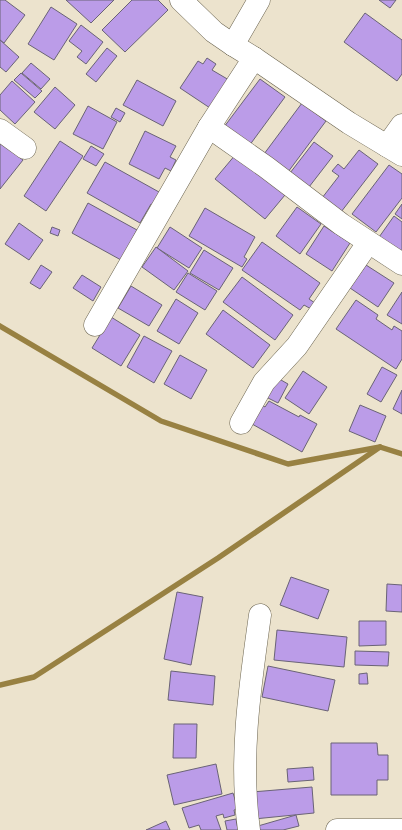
<svg xmlns="http://www.w3.org/2000/svg" width="402" height="830" font-family="'Fira Sans',sans-serif">
<style>
.lines{fill:none;stroke-linecap:round;stroke-linejoin:round}
.stream{stroke:#988142;stroke-width:5.5}
.building{fill:#bb9ce8;stroke:#6a6376}
.minor-casing{stroke:#6b6450;stroke-width:23}
.minor{stroke:#fff;stroke-width:22}
</style>
<rect width="100%" height="100%" fill="#ece3cd"/>
<g class="lines">
<g class="stream">
<polyline points="0,326 161,421 288,464 380,447 402,454"/>
<polyline points="0,685 34,677 218,558 380,447"/>
</g>
</g>
<g class="building">
<polygon points="0,0 5,0 25,15 4,43 0,40"/>
<polygon points="66,0 114,0 91,23"/>
<polygon points="132,0 158,0 168,10 125,52 102,30"/>
<polygon points="379,0 396,0 390,8"/>
<polygon points="51,7 77,24 54,60 28,44"/>
<polygon points="365,13 402,40 402,74 397,81 344,42"/>
<polygon points="81,25 103,42 86,64 77,57 82,51 69,41"/>
<polygon points="0,40 19,57 6,72 0,67"/>
<polygon points="107,48 117,56 96,82 86,74"/>
<polygon points="207,58 216,64 212,70 229,80 210,108 180,88 198,61 203,64"/>
<polygon points="31,63 50,79 41,89 22,73"/>
<polygon points="21,73 42,91 35,98 14,80"/>
<polygon points="260,79 285,97 249,146 224,127"/>
<polygon points="137,80 176,101 163,126 123,105"/>
<polygon points="12,81 35,102 15,124 0,110 0,95"/>
<polygon points="55,87 75,105 55,129 34,112"/>
<polygon points="302,103 326,121 288,172 264,154"/>
<polygon points="88,106 117,122 103,149 73,134"/>
<polygon points="116,108 125,113 120,122 111,117"/>
<polygon points="145,131 176,146 170,157 176,160 171,171 165,168 159,179 129,164"/>
<polygon points="60,141 83,156 46,211 24,196"/>
<polygon points="314,142 333,156 309,187 290,173"/>
<polygon points="0,143 23,160 0,189"/>
<polygon points="91,146 104,154 96,166 83,159"/>
<polygon points="359,150 378,164 341,212 322,198 339,176 332,171 338,164 344,169"/>
<polygon points="236,154 285,195 265,219 215,179"/>
<polygon points="105,162 168,197 161,209 151,204 140,223 87,193"/>
<polygon points="389,165 402,174 402,198 376,232 352,214"/>
<polygon points="88,203 137,230 121,260 72,233"/>
<polygon points="402,204 402,219 395,214"/>
<polygon points="297,207 321,224 300,254 276,236"/>
<polygon points="205,208 255,237 244,257 247,259 242,267 189,236"/>
<polygon points="394,216 402,222 402,258 377,240"/>
<polygon points="19,223 43,240 29,260 5,244"/>
<polygon points="324,226 350,243 332,271 306,254"/>
<polygon points="52,227 60,230 58,236 50,233"/>
<polygon points="170,227 202,248 189,268 157,248"/>
<polygon points="262,242 320,283 309,299 315,303 311,309 304,305 300,310 242,270"/>
<polygon points="156,247 188,271 174,290 142,267"/>
<polygon points="204,250 233,268 219,290 190,273"/>
<polygon points="41,265 52,272 40,289 30,283"/>
<polygon points="366,265 394,283 378,307 350,288"/>
<polygon points="188,273 217,291 205,310 176,292"/>
<polygon points="82,275 101,287 93,301 73,288"/>
<polygon points="242,277 293,315 275,340 223,302"/>
<polygon points="131,286 162,305 149,326 118,308"/>
<polygon points="402,292 402,324 387,315"/>
<polygon points="176,299 198,313 179,344 157,331"/>
<polygon points="356,300 378,315 376,319 392,330 394,326 402,331 402,359 396,369 336,329"/>
<polygon points="223,310 270,345 253,368 206,334"/>
<polygon points="111,317 140,335 121,366 92,348"/>
<polygon points="144,336 172,351 154,383 127,367"/>
<polygon points="180,355 207,370 191,399 164,384"/>
<polygon points="382,367 397,375 381,402 367,394"/>
<polygon points="303,371 327,387 309,414 285,398"/>
<polygon points="274,376 288,384 278,403 264,396"/>
<polygon points="402,390 402,414 393,409"/>
<polygon points="269,401 299,417 300,415 317,424 302,452 252,424 262,405 265,407"/>
<polygon points="360,405 386,416 375,442 349,431"/>
<polygon points="291,577 329,590 318,619 280,605"/>
<polygon points="387,584 402,585 402,612 386,611"/>
<polygon points="177,592 203,597 191,665 164,659"/>
<polygon points="359,621 386,621 386,645 359,646"/>
<polygon points="277,630 347,637 344,667 274,660"/>
<polygon points="355,651 389,652 388,666 355,665"/>
<polygon points="268,666 335,680 328,711 262,697"/>
<polygon points="171,671 215,676 213,705 168,700"/>
<polygon points="367,673 368,684 359,684 359,674"/>
<polygon points="174,724 197,724 196,758 173,758"/>
<polygon points="331,743 377,743 378,755 388,755 388,780 377,780 377,795 331,795"/>
<polygon points="216,764 222,794 174,805 167,775"/>
<polygon points="313,767 314,780 288,782 287,769"/>
<polygon points="312,787 314,813 254,819 252,792"/>
<polygon points="233,793 238,809 234,810 235,815 224,818 223,814 216,816 221,830 201,830 199,825 189,828 182,808"/>
<polygon points="296,815 299,826 283,830 252,830 251,828"/>
<polygon points="236,819 238,830 227,830 225,821"/>
<polygon points="166,821 170,830 146,830"/>
</g>
<g class="lines">
<defs>
<g id="minor">
<polyline points="181,0 214,32 233,45 254,58 349,123 402,155"/>
<polyline points="233,45 259,0"/>
<polyline points="209,127 266,167 341,224 402,264"/>
<polyline points="0,130 25,148"/>
<polyline points="387,146 402,125"/>
<polyline points="95,325 209,127 254,58"/>
<polyline points="241,423 264,382 297,346 368,243"/>
<path d="M249,830c-10,-72 1,-144 11,-215"/>
<polyline points="337,830 402,830"/>
</g>
</defs>
<use href="#minor" class="minor-casing"/>
<use href="#minor" class="minor"/>
</g>
</svg>
